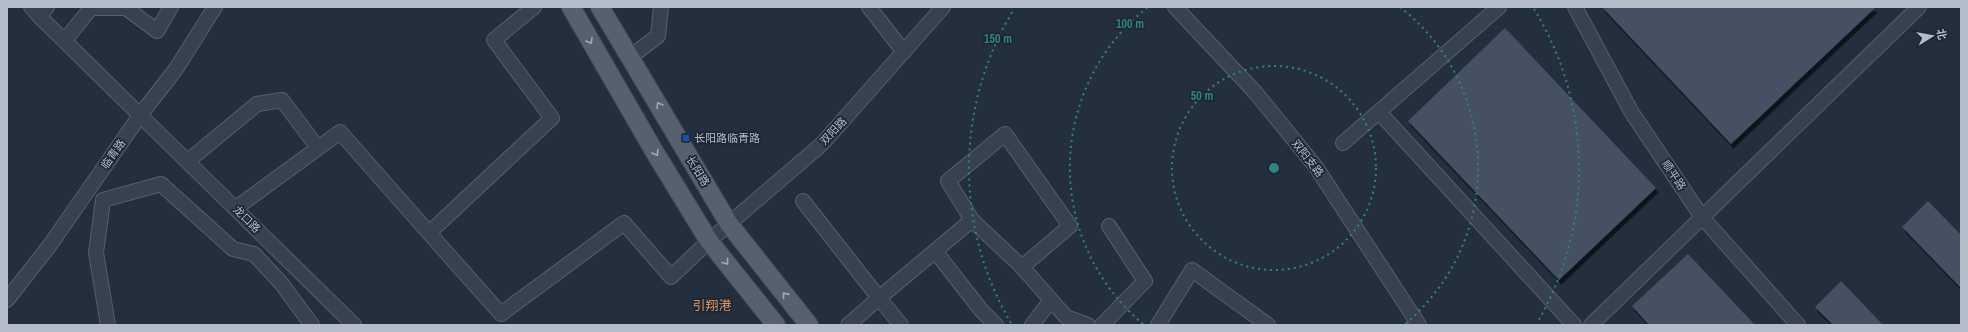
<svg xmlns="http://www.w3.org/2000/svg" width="1968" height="332" font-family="'Archivo Narrow','Noto Sans SC',sans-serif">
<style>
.building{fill:#455162;filter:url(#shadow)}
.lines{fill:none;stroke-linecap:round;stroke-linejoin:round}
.minor-casing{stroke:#565f6c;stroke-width:16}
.major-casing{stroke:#414a57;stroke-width:20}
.minor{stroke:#38414e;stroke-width:14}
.major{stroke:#56606e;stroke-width:18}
.oneway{stroke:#a1aab7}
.ring{fill:none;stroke:#308480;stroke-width:2;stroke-dasharray:2 4}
.transit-dot{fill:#1a4fb4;stroke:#1d2633;stroke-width:1.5}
.labels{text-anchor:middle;stroke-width:3.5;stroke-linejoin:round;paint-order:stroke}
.street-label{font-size:11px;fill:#b4bcc9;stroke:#1d2633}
.poi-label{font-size:11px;fill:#b4bcc9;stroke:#1d2633;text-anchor:start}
.quarter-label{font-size:13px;fill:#d59563;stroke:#1d2633}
.centre{fill:#308480;stroke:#1d2633;stroke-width:2}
.ring-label{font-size:12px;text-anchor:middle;font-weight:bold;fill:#308480;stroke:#1d2633;stroke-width:3.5;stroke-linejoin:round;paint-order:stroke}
</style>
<defs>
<filter id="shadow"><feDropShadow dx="2.5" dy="4.5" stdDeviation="0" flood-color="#0009"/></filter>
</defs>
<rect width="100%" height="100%" fill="#242f3e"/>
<g class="building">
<polygon points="1602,7 1876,7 1731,144"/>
<polygon points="1505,28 1656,188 1559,280 1408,121"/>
<polygon points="1928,201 1961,235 1961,288 1902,227"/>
<polygon points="1688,254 1755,325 1649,325 1632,306"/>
<polygon points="1841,281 1883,325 1833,325 1815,307"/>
</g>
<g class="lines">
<defs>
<g id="minor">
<polyline points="31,7 39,16 47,7"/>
<polyline points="869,7 904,52"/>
<polyline points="1175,7 1255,92 1316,167 1419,325"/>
<polyline points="1575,7 1632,113 1702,217 1798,325"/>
<polyline points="39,16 354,325"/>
<polyline points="65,40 91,8 126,8 157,31 171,7"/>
<polyline points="630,57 658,36 661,7"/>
<polyline points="1379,112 1574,325"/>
<polyline points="1343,143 1499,7"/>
<polyline points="188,161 257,104 282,100 318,148"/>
<polyline points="803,201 879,298 848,325"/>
<polyline points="236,208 340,132 429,233 552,118 494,40 534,7"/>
<polyline points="429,233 501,314 624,223 671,277 709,241 822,144 943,7"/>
<polyline points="935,251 981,310 996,325"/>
<polyline points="1022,267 1066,317 1088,325"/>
<polyline points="7,300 50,245 141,114 176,69 215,7"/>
<polyline points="108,325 96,253 103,200 161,184 233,249 254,254 281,283 312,325"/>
<polyline points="901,325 879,298 972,220 948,181 1005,134 1070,226 1022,267 972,220"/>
<polyline points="1032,325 1051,300"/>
<polyline points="1102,325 1145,281 1109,226"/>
<polyline points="1158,325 1192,270 1268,325"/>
<polyline points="1591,325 1919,7"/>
</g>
<g id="major">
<polyline points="571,7 654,151 709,241 776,325"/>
<polyline points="600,7 729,224 809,325"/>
</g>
</defs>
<use href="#minor" class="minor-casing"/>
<use href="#major" class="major-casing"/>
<use href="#minor" class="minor"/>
<use href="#major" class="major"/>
</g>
<defs><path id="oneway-chevron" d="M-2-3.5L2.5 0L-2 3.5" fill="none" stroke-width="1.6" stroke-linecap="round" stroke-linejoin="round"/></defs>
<g class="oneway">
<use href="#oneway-chevron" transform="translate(590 41) rotate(60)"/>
<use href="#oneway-chevron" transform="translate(659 105) rotate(-121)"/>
<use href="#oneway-chevron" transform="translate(656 153) rotate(59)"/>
<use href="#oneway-chevron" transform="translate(726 262) rotate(52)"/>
<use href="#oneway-chevron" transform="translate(785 295) rotate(-129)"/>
</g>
<g class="ring">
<circle cx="1274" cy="168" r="102"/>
<path d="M1143 324A204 204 0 0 1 1148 7M1400 7A204 204 0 0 1 1405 324"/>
<path d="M1011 323A305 305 0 0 1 1014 9M1534 9A305 305 0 0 1 1537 323"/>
</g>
<rect class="transit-dot" x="682" y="134" width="8" height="8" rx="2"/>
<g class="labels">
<g class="street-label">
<text transform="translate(833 131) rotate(-47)" y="4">双阳路</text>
<text transform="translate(113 154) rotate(-55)" y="4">临青路</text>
<text transform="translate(1308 158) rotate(52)" y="4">双阳支路</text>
<text transform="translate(698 171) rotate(59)" y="4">长阳路</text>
<text transform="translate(1674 175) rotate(56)" y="4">顺平路</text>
<text transform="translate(247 219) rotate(45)" y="4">龙口路</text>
</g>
<g class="poi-label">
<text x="694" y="142">长阳路临青路</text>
</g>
<g class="quarter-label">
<text x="712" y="310">引翔港</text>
</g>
</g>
<circle cx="1274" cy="168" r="6" class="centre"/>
<g class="ring-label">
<text x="1130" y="28">100 m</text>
<text x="998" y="43">150 m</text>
<text x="1202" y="100">50 m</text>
</g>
<rect width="1968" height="332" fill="none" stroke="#b4bcc9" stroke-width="16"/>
<g transform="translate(1932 36) rotate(79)" stroke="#1d2633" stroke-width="3" paint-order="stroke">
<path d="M0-3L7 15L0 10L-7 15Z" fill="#b4bcc9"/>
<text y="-6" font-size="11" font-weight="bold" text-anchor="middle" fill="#b4bcc9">北</text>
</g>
</svg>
